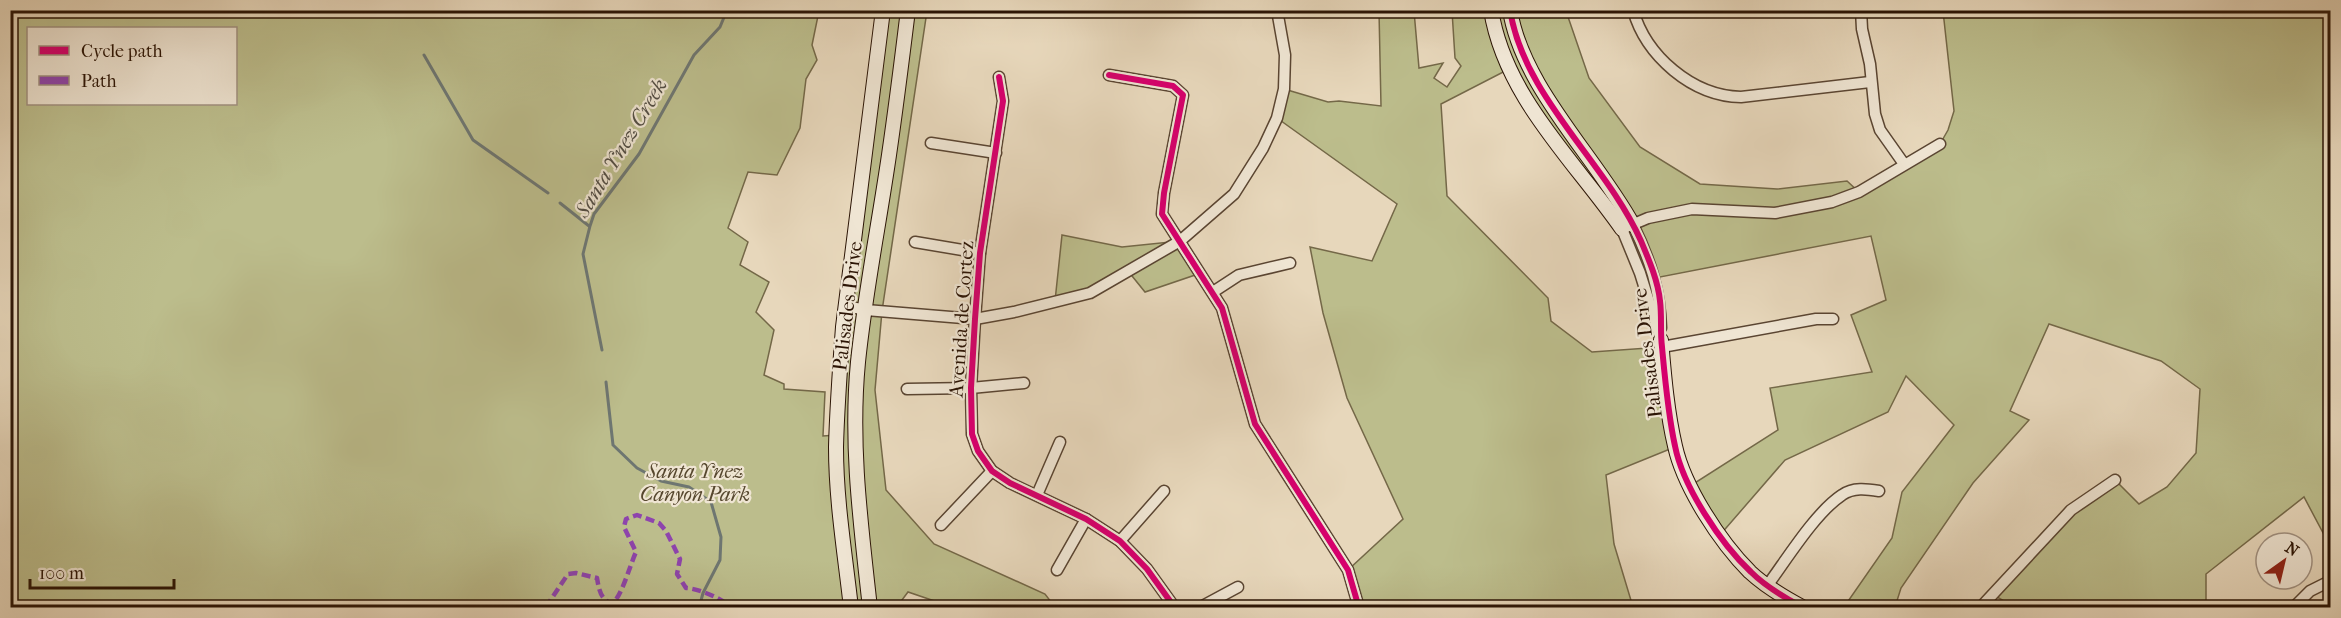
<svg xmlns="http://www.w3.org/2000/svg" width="2341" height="618" font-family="'IM FELL French Canon',serif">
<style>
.green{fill:#bcbd8c;stroke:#746848;stroke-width:1.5;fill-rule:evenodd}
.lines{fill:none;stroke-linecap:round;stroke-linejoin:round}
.stream{stroke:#6e7671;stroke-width:3}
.street-casing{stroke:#5a4532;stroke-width:13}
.secondary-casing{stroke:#2b1405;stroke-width:16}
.street{stroke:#efe5d3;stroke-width:10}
.secondary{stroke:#efe5d3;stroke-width:14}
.quiet{stroke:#8e44ad;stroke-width:4.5;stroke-dasharray:9 4.5;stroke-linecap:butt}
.cycleway-casing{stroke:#efe5d3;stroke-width:10}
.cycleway{stroke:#d6006c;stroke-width:6}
.labels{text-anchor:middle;stroke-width:4.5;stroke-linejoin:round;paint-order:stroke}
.street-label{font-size:20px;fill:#2b1405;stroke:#efe5d3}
.park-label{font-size:20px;font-style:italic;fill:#56472e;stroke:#efe5d3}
.water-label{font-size:21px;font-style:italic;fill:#524d44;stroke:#efe5d3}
</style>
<rect width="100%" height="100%" fill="#e7d7bb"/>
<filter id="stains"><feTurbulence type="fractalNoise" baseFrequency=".00333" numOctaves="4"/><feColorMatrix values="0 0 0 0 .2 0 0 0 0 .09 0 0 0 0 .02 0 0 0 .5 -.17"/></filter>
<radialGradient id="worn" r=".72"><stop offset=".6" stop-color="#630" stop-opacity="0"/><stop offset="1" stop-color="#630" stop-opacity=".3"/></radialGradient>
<g class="green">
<path d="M10,11h809l-7,34 5,15 -11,19 -6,49 -23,47 -29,-3 -20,56 20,14 -8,23 29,17 -13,30 18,18 -10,45 20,9v5l41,3 -2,44 14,-1 3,-58 49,-366h38l-45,300 -7,79 11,100 48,54 111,50 10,13h-103l-44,-15 -12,16 -885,-1zM28,28h208v76h-208z"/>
<polygon points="1379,11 1414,11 1419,68 1443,63 1434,78 1447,87 1461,66 1455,58 1452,11 1566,11 1589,78 1640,147 1700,184 1777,189 1847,181 1859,192 1940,144 1948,130 1954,111 1943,11 2330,11 2330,546 2304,497 2206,574 2206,607 2014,607 1992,594 2071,510 2115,480 2139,504 2167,487 2196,453 2200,389 2161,361 2049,324 2010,411 2029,420 1973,483 1901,588 1895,607 1844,607 1892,538 1902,492 1954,425 1906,376 1888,412 1785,460 1720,535 1690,486 1778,430 1770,388 1872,372 1851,315 1886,300 1871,236 1655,278 1634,226 1622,229 1509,69 1441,104 1447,196 1548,298 1551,321 1592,352 1662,347 1675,447 1606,475 1614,544 1633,607 1359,607 1348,570 1403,519 1347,398 1323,313 1310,247 1372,261 1397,204 1277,118 1284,89 1328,102 1339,101 1381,106"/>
<polygon points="1062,235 1122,247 1180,241 1201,273 1145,292 1128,271 1090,293 1055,301"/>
</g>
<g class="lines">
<g class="stream">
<polyline points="424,55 473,140 548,193"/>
<polyline points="560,203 589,226"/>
<polyline points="602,350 583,254 590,226 594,214 639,154 694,55 720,27 727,10"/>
<polyline points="606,382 613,445 637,468 661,481 689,487 711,502 721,537 720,560 703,593 699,608"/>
</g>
<defs>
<g id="street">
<path d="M1633,10c13,46 59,86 108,87l129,-15"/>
<polyline points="1861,10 1862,29 1870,64 1875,114 1880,130 1904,164"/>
<polyline points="1109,75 1173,86 1183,95 1164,193 1162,214 1222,308 1255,424 1348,570 1359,608"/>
<polyline points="999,77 1003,101 980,253 975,319 971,388 972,434 978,451 992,471 1010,483 1086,519 1120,541 1147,569 1175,608"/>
<polyline points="931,143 996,153"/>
<path d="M1633,225c17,34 27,65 28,103"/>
<polyline points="915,242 980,253"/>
<polyline points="1213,292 1239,275 1290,263"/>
<polyline points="846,306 866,310 975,319 1014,312 1090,293 1180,241 1234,194 1263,148 1277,118 1284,89 1285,55 1277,10"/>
<polyline points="1661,340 1640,273 1622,229 1648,218 1692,209 1775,213 1832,202 1859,192 1940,144"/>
<polyline points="1662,347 1816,319 1833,319"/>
<polyline points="907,389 971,388 1024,383"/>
<polyline points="1037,495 1060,442"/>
<polyline points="941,525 992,471"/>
<polyline points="1120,541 1164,491"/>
<polyline points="1057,570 1086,519"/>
<path d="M1767,586c20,-27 48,-73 75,-91 11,-8 25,-6 37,-4"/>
<polyline points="1199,608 1238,587"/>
<polyline points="1980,608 2071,510 2115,480"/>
<polyline points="2293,608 2310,591 2330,581"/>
</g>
<g id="secondary">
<path d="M1491,10c14,87 83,150 131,219"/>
<path d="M1510,10c12,77 86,147 123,215"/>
<path d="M1661,340c3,35 6,72 14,106 9,41 45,96 75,126 15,14 35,26 54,36"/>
<path d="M851,608c-6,-54 -15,-107 -15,-161 1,-40 4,-80 7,-120l40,-317"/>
<path d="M870,608c-9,-82 -20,-163 -12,-246 7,-69 21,-138 31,-207 7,-48 13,-96 19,-145"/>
</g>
</defs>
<use href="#street" class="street-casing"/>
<use href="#secondary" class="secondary-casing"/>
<use href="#street" class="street"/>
<use href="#secondary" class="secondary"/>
<path class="quiet" d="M548,608v-4l20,-30 8,-1 21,5c2,11 3,21 15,26 10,-8 18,-39 24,-52l-12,-25 2,-8 11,-4 22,8 7,8 14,28 -3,15 9,14c10,0 39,11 44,20"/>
<defs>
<g id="cycleway">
<path d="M1510,10c14,88 96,152 131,231 8,19 17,40 19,60 2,15 0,31 2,46 3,32 6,67 13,99 8,41 46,98 76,126 15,15 34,26 53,36"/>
<polyline points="1109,75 1173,86 1183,95 1164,193 1162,214 1222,308 1255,424 1348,570 1359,608"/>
<polyline points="999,77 1003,101 980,253 975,319 971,388 972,434 978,451 992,471 1010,483 1086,519 1120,541 1147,569 1175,608"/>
</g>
</defs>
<use href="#cycleway" class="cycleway-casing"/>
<use href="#cycleway" class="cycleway"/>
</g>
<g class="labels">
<g class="street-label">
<text transform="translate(847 306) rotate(-83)" y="7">Palisades Drive</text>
<text transform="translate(961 319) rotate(-86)" y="7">Avenida de Cortez</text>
<text transform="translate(1647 353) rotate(-97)" y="7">Palisades Drive</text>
</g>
<g class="park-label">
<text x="695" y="478">Santa Ynez<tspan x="695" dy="23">Canyon Park</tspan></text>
</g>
<g class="water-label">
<text transform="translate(621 148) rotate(-59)" y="7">Santa Ynez Creek</text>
</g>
</g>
<rect width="2341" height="618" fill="none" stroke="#e7d7bb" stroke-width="36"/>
<rect x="12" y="12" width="2317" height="594" fill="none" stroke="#2b1405" stroke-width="3"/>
<rect x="18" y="18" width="2305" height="582" fill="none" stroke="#2b1405" stroke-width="1.5"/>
<rect x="27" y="27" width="210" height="78" fill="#efe5d3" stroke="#a19181" stroke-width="1.5"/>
<rect x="39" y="46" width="30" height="9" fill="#d6006c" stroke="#a19181" stroke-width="1.5"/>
<text x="81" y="57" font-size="18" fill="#2b1405">Cycle path</text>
<rect x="39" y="76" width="30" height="9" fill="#8e44ad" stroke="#a19181" stroke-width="1.5"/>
<text x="81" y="87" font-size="18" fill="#2b1405">Path</text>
<g transform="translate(2284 561) rotate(34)"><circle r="28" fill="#efe5d3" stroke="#a19181" stroke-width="1.5"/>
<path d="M0-4.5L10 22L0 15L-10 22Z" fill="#8f2418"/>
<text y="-9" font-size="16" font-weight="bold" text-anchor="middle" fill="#2b1405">N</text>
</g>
<path d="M30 579v9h144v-9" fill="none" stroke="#2b1405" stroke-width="3"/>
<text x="39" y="579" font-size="18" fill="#2b1405" stroke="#efe5d3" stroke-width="4.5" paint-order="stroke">100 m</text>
<rect width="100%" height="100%" filter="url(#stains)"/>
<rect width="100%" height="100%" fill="url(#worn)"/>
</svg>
